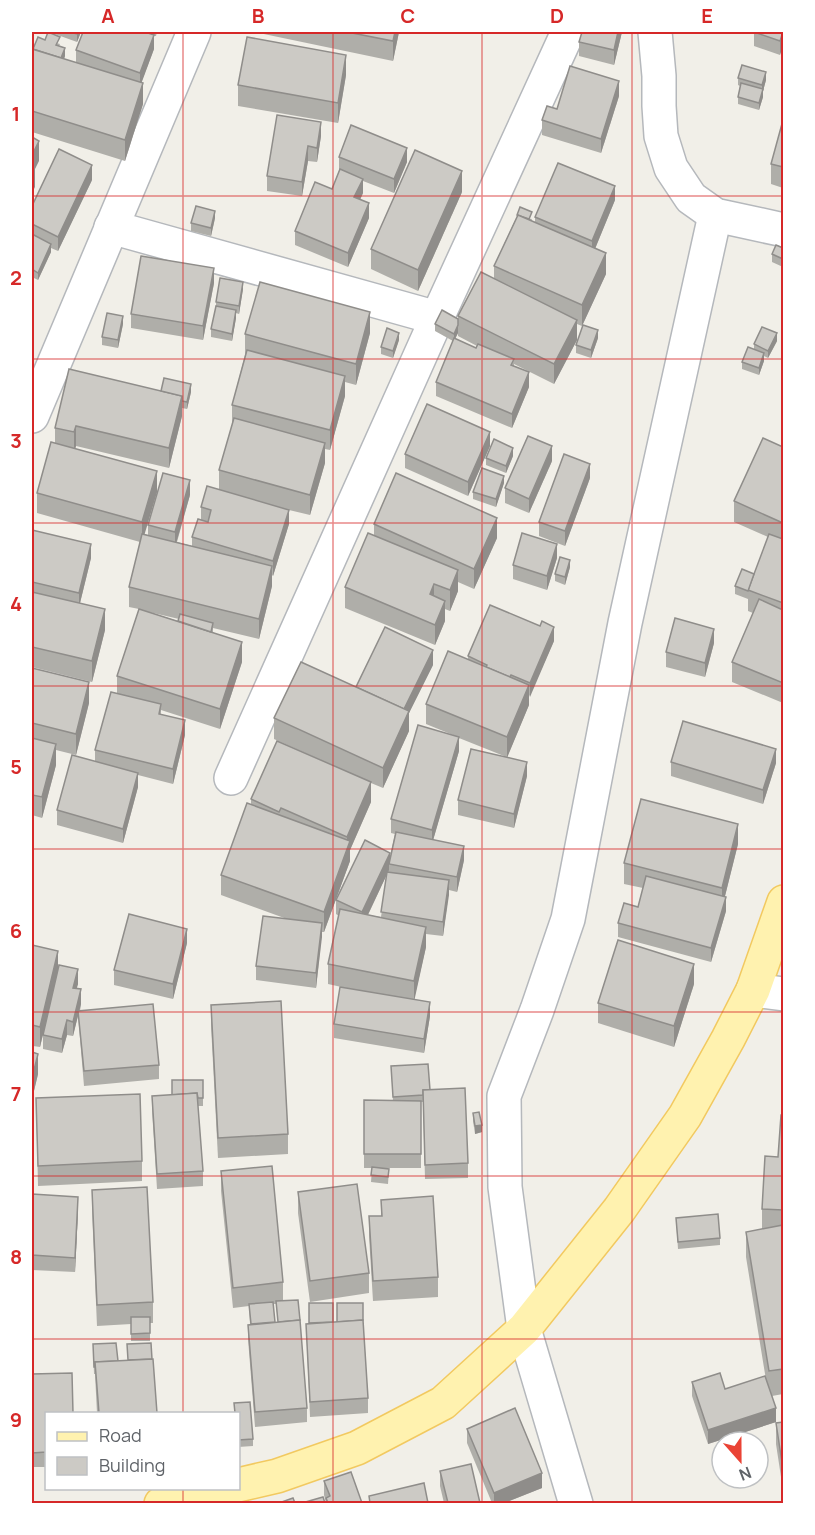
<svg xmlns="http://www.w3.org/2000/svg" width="815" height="1535" font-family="Manrope,sans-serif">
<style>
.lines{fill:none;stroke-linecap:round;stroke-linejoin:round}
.minor-casing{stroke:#b5b8bc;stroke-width:36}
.major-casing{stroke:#f2c960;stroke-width:36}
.minor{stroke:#fff;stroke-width:33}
.major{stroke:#fff2af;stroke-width:33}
.wall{fill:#afaea9;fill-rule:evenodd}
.shaded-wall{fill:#8f8d8a}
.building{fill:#cccac5;stroke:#8f8d8a;stroke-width:1.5}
.grid{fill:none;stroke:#d62828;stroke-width:1.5;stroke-opacity:0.55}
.neatline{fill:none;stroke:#d62828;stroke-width:2}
.grid-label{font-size:20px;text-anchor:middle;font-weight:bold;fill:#d62828}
</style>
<rect width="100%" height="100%" fill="#f1efe8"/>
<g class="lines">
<defs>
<g id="minor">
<polyline points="655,32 659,76 659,106 661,136 671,168 691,198 715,215 784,230"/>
<polyline points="111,227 437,318"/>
<polyline points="32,416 194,32"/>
<polyline points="231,778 437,318 568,32"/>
<polyline points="753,990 784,994"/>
<polyline points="576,1504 524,1329 505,1187 504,1096 537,1010 568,919 625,623 715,215"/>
</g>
<g id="major">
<polyline points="238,1485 277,1476 357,1448 443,1403 524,1329 619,1210 685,1116 728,1039 753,990 784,902"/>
<polyline points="161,1504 224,1488"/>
</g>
</defs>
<use href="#minor" class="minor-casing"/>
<use href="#major" class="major-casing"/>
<use href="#minor" class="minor"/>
<use href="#major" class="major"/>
</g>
<g class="wall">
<polygon points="52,32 81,32 77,42 52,33"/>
<polygon points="83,32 157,32 156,36 154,36 154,49 141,83 143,104 125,161 32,132 32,49 33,49 45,40 60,44 59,46 65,56 64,59 76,63 76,50"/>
<polygon points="259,32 399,32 393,61 259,33"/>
<polygon points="622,32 614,65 579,56 579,42"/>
<polygon points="754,32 783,32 780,55 754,46"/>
<polygon points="346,75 338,123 238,106 238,85"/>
<polygon points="738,78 766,80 763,91 763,97 759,110 738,104 738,97 740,86 738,85"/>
<polygon points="619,96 601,153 542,135 542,120 557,109"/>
<polygon points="783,120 783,188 771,184 771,164"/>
<polygon points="321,136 317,162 308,161 302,196 267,191 267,176"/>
<polygon points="339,157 407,162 394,193 363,181 363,193 360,200 369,218 348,267 295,245 295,231 332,189 339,171"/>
<polygon points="92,180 58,251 51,248 51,252 38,280 32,277 32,206"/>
<polygon points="462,192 418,291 371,269 371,249"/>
<path d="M615,200l-20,49 11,25 -24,52 -5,-2v16l-23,44 -40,-20v2l15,21 -17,41 -76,-32v-14l17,-41 -18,-10v-7l23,-5v-3l36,-38v-12l23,-50 15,3 -1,2 4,1v-5zM458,333v3l19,10 -1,2 -21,-9z"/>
<polygon points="215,218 211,236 191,231 191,223"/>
<polygon points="783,248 783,267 772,262 772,254"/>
<polygon points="214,283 203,340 131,328 131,314"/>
<polygon points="243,289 239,314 236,313 236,318 232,341 211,337 211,329 216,306 216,302"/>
<polygon points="123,324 118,348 102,345 102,337"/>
<path d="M370,333l-14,52 -11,-3v14l-15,54 -5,-1v14l-15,52 -21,-5v14l-16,52 -1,-1v11l-13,53 -46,-11v4l29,30 -22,67 -59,-19v5l24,20 -12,49 -35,-9v12l-15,56 -66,-18v-15l38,-49v-11l22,-57v-17l22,-67 -10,-2v-20l11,-45 -103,-29v-20l18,-50v-15l106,-37 30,1 -4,17 -5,-1v8l-13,52 -93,-22 -1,3 82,43 -13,42 4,1v-10l42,-30 -13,47 15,4v-9l9,-17v-13l18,-18v-19l13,-45v-20l13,-50v-21zM149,612l30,7 -1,2z"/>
<polygon points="598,338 591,358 576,353 576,345"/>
<polygon points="399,340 393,358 381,354 381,347"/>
<polygon points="777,341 768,358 764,356 764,361 759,375 742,369 742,362 754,349 754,344"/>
<polygon points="490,446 468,496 405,468 405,454"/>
<polygon points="783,447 783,703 732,682 732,662 753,613 748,611 748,599 735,594 735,586 754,574 768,537 734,522 734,501"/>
<polygon points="513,456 506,473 486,465 486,458"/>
<polygon points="552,461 529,513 505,503 505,488"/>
<polygon points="590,478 565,546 539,536 539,522"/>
<polygon points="504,483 496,507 473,499 473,492"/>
<polygon points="374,524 497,538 474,589 458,582 458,591 450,611 445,609 445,621 435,645 345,608 345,587 374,536"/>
<polygon points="32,530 91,558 80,603 105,630 92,682 32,667"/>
<polygon points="557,558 547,590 513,579 513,565"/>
<polygon points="570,567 565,585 555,581 555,574"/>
<path d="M554,641l-25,56v8l-22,52 20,19 -13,52 -56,-13v-15l46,-44 -45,-18v13l-26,89 31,20 -7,32 -8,-2 -6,46 -17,-2v13l-12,52 16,17 -6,37 -90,-15v-14l21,-34 -27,-6v-20l11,-48 -3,-2v-14l54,-43 5,-23 -4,-1v-14l62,-84 -27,-11v-20l42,-44v-4zM387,874l-6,43 -13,-2z"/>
<polygon points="714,643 705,677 666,667 666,652"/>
<polygon points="433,665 409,713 409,731 383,788 371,783 371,802 350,850 350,861 324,932 322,932 316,988 256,980 256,966 287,919 221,895 221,875 251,805 251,799 321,760 274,739 274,718 356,687"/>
<polygon points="32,668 89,703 76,755 56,750 56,765 42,818 32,815"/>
<polygon points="671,762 776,763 763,804 671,776"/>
<polygon points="738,844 725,896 726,911 711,962 618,937 618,923 638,907 643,888 624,884 624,863"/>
<polygon points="187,943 173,999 114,985 114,970"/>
<polygon points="32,945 58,969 78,984 76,988 81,1004 80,1011 159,1065 159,1079 84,1086 78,1015 73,1036 67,1035 62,1053 43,1049 43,1035 50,1005 40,1047 33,1046 33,1052 38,1074 33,1095 32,1094"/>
<polygon points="694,984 674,1047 598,1023 598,1003"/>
<polygon points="211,1005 288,1134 288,1154 218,1158 211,1025"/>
<polygon points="391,1066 430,1090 468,1163 468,1178 425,1179 423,1102 421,1102 421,1168 383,1168 389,1169 388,1184 371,1182 372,1168 364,1168 364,1100 393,1101"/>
<polygon points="203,1080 203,1106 198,1106 203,1171 203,1186 157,1189 152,1110 152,1096 172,1095"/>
<polygon points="36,1098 142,1161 142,1181 38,1186"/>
<polygon points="473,1113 482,1132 475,1134 473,1121"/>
<polygon points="783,1115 783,1394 772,1396 776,1422 708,1444 692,1396 692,1382 725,1389 766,1380 746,1257 746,1232 762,1229 762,1209 778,1157"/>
<path d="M221,1171l62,111v19l24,107v14l-52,5 -7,-88v-14l2,-1 -1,-18 -16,2 -12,-117zM273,1304h3l2,18h-3z"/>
<polygon points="92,1190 153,1302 153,1323 150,1323 150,1341 131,1341 131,1324 97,1326 92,1210"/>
<polygon points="298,1192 369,1273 369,1293 310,1302 298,1213"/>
<polygon points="32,1194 78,1211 75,1272 32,1270"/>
<polygon points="381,1200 438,1277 438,1297 373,1301 369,1236 369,1216 381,1216"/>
<polygon points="676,1218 720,1238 720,1245 678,1249"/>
<polygon points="363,1320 368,1398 368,1413 310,1417 306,1324"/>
<polygon points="93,1344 157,1413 97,1413 95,1374 94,1374"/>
<polygon points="32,1374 46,1413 46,1467 32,1467"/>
<polygon points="238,1413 253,1439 253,1446 238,1447"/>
<polygon points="783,1422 783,1490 776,1444 776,1423"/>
<polygon points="467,1429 542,1488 504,1503 492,1503 467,1443"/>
<polygon points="440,1471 480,1503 444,1503 440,1486"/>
<polygon points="324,1481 362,1503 326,1503 324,1495"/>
</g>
<g class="shaded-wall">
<polygon points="78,32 81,32 77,42 77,34"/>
<polygon points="395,32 399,32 393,61 393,41"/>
<polygon points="618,32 622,32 614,65 614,50"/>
<polygon points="783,32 783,46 780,55 780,41"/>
<polygon points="154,35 154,49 140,87 140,73"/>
<polygon points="65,48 65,56 60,69 60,61"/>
<polygon points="346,55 346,75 338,123 338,103"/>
<polygon points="766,72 766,80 763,91 763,97 759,110 759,103 762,91 762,85"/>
<polygon points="619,81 619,96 601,153 601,139"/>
<polygon points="143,83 143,104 125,161 125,140"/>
<polygon points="321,122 321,136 317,162 317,148"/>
<polygon points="39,141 39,161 35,169 35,187 32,193 32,155"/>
<polygon points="308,146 308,161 302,196 302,182"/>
<polygon points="407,148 407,162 394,193 394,179"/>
<polygon points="92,165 92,180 58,251 58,237"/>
<polygon points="462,171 462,192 418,291 418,270"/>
<polygon points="363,179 363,193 354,212 354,197"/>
<polygon points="615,186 615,200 592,256 592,241"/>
<polygon points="369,203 369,218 348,267 348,253"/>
<polygon points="215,211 215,218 211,236 211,228"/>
<polygon points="51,244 51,252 38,280 38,273"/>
<polygon points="606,253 606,274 582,326 582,305"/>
<polygon points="214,268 214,283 203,340 203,326"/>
<polygon points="243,282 243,289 239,314 239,306"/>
<polygon points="236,310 236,318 232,341 232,334"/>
<polygon points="370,312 370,333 356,385 356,364"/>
<polygon points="123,316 123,324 118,348 118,340"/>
<polygon points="577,320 577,340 554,384 554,364"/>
<polygon points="458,325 458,333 454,341 454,334"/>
<polygon points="598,330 598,338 591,358 591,350"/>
<polygon points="399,333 399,340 393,358 393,351"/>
<polygon points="777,333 777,341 768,358 768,351"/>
<polygon points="764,353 764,361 759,375 759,368"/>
<polygon points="529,372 529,387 512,428 512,414"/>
<polygon points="345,376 345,396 330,450 330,430"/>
<polygon points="191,384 191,392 187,409 187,402"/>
<polygon points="182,396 182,416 169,468 169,448"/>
<polygon points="76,426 76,446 74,453 74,432"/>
<polygon points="490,432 490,446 468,496 468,482"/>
<polygon points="325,443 325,463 310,515 310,495"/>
<polygon points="552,446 552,461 529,513 529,499"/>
<polygon points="513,448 513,456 506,473 506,466"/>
<polygon points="590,464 590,478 565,546 565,531"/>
<polygon points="157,471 157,492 142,543 142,522"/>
<polygon points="504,476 504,483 496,507 496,499"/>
<polygon points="190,480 190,495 175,547 175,532"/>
<polygon points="289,510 289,524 273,576 273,561"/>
<polygon points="497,518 497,538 474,589 474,569"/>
<polygon points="91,544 91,558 79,607 79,593"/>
<polygon points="557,544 557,558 547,590 547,576"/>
<polygon points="570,560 570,567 565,585 565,577"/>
<polygon points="272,566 272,586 259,639 259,619"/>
<polygon points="458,570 458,591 450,611 450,590"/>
<polygon points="434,584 434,604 430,594"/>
<polygon points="445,601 445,621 435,645 435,625"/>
<polygon points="105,609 105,630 92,682 92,661"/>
<polygon points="554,627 554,641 530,697 530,683"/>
<polygon points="714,629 714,643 705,677 705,663"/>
<polygon points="242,642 242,662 220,729 220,709"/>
<polygon points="433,650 433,665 409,713 409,731 383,788 383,768 402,712"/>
<polygon points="89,682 89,703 76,755 76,734"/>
<polygon points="529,685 529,705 507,758 507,737"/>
<polygon points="185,720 185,735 173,784 173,769"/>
<polygon points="459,737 459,751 432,844 432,830"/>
<polygon points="56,744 56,765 42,818 42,797"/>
<polygon points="776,749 776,763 763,804 763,790"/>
<polygon points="527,762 527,776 514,828 514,814"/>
<polygon points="138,773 138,787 123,843 123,829"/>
<polygon points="371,782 371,802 350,850 350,861 324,932 324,912 347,850 347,837"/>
<polygon points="738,824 738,844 722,908 722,888"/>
<polygon points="464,846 464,860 457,892 457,877"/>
<polygon points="390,853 390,864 389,864 389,870 362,927 362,912"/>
<polygon points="449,880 449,895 443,936 443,922"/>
<polygon points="726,897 726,911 711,962 711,948"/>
<polygon points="322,923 322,937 316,988 316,973"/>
<polygon points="426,927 426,947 414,1002 414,981"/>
<polygon points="187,929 187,943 173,999 173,984"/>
<polygon points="58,951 58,971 40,1047 40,1027"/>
<polygon points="694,964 694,984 674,1047 674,1026"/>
<polygon points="78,969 78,984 73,1002 73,988"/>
<polygon points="81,989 81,1004 73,1036 73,1022"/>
<polygon points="430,1002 430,1016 424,1053 424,1039"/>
<polygon points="67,1020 67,1035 62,1053 62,1039"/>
<polygon points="33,1033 33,1053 32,1061 32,1041"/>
<polygon points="38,1054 38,1074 33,1095 33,1074"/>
<polygon points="482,1125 482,1132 475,1134 475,1126"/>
<polygon points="78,1197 78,1211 75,1272 75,1258"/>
<polygon points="776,1408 776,1422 708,1444 708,1430"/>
<polygon points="542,1473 542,1488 504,1503 494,1503 494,1493"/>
</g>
<g class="building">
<polygon points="48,32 60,37 56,45 65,48 61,58 33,49 38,37 45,40"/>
<polygon points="69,32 78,32 77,34"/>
<polygon points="83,32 145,32 154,35 140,73 76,50"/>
<polygon points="347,32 395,32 393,41"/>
<polygon points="582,32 618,32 614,50 579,42"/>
<polygon points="754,32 783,32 780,41"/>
<polygon points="247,37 346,55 338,103 238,85"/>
<polygon points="32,49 143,83 125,140 32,111"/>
<polygon points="742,65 766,72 762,85 738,78"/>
<polygon points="570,66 619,81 601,139 542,120 547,106 557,109"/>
<polygon points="741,83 763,89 759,103 738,97"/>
<polygon points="277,115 321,122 317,148 308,146 302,182 267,176"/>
<polygon points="783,120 783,167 771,164"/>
<polygon points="351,125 407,148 394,179 339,157"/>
<polygon points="32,137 39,141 32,155"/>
<polygon points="59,149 92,165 58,237 32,224 32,206"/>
<polygon points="415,150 462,171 418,270 371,249"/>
<polygon points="558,163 615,186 592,241 535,217"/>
<polygon points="32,164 35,166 32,173"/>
<polygon points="340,169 363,179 354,197 369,203 348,253 295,231 315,182 332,189"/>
<polygon points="196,206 215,211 211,228 191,223"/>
<polygon points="520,207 532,212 529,219 517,215"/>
<polygon points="518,215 606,253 582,305 494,266"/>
<polygon points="32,234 51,244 38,273 32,269"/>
<polygon points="776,245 783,248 783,259 772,254"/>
<polygon points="141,256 214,268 203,326 131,314"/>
<polygon points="481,272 577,320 554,364 458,316"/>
<polygon points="220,278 243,282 239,306 216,302"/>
<polygon points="260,282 370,312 356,364 245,334"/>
<polygon points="216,306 236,310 232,334 211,329"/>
<polygon points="442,310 458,319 458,325 454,334 435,324"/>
<polygon points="107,313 123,316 118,340 102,337"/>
<polygon points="583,325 598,330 591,350 576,345"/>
<polygon points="762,327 777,333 768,351 754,344"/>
<polygon points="387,328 399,333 393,351 381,347"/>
<polygon points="454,338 476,348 478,344 514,359 511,365 529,372 512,414 436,382"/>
<polygon points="748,347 764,353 759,368 742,362"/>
<polygon points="247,350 345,376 330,430 232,405"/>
<polygon points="69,369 182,396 169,448 76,426 74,432 55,428"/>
<polygon points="164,378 191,384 187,402 182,401 182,396 161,391"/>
<polygon points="427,404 490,432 468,482 405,454"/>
<polygon points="234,418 325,443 310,495 219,470"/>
<polygon points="528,436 552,446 529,499 505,488"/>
<polygon points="763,438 783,447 783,523 734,501"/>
<polygon points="494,439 513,448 506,466 486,458"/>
<polygon points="51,442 157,471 142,522 37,493"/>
<polygon points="564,454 590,464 565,531 539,522"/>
<polygon points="482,468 504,476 496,499 473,492"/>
<polygon points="163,473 190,480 175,532 148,525"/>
<polygon points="396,473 497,518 474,569 374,524"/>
<polygon points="207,486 289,510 273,561 192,537 198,519 208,522 211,510 201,507"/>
<polygon points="32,530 91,544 79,593 32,582"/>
<polygon points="368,533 458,570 450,590 434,584 430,594 445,601 435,625 345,587"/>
<polygon points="522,533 557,544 547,576 513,565"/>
<polygon points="142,534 272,566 259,619 129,587"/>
<polygon points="769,534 783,539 783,603 748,590"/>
<polygon points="560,557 570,560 565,577 555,574"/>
<polygon points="742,569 754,574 748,591 735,586"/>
<polygon points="32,592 105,609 92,661 32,647"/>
<polygon points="759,599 783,610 783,683 732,662"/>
<polygon points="490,605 540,626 542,621 554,627 530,683 511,675 510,677 486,667 487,665 468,656"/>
<polygon points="139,609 242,642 220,709 117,676"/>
<polygon points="180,614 213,623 211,632 178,621"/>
<polygon points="675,618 714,629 705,663 666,652"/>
<polygon points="385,627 433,650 404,709 356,687"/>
<polygon points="448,651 529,685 507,737 426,704"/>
<polygon points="301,662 409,711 383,768 274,718"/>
<polygon points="32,668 89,682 76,734 32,723"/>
<polygon points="111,692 161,704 159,714 185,720 173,769 95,750"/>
<polygon points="683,721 776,749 763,790 671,762"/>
<polygon points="418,725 459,737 432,830 391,819"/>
<polygon points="32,738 56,744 42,797 32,795"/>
<polygon points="277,741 371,782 347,837 281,808 279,812 251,799"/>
<polygon points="471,749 527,762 514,814 458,800"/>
<polygon points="72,755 138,773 123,829 57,810"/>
<polygon points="641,799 738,824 722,888 624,863"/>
<polygon points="247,803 350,841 324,912 221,875"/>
<polygon points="396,832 464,846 457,877 389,864"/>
<polygon points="365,840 390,853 362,912 336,900"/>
<polygon points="387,872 449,880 443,922 381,912"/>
<polygon points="646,876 726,897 711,948 618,923 624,903 638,907"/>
<polygon points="340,909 426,927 414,981 328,964"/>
<polygon points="129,914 187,929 173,984 114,970"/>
<polygon points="263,916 322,923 316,973 256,966"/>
<polygon points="618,940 694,964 674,1026 598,1003"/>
<polygon points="32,945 58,951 40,1027 32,1025"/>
<polygon points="59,965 78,969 73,988 81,989 73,1022 67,1020 62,1039 43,1035"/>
<polygon points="340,987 430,1002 424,1039 334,1024"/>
<polygon points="281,1001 288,1134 218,1138 211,1005"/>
<polygon points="153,1004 159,1065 84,1071 78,1011"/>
<polygon points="32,1052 38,1054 33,1074 32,1074"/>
<polygon points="428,1064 430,1090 423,1090 423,1095 393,1097 391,1066"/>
<polygon points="172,1080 203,1080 203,1098 198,1098 197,1093 172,1095"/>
<polygon points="465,1088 468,1163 425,1165 423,1090"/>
<polygon points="197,1093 203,1171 157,1174 152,1096"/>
<polygon points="140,1094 142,1161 38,1166 36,1098"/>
<polygon points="364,1100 421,1101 421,1154 364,1154"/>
<polygon points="479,1112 482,1125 475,1126 473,1113"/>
<polygon points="781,1115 783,1115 783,1210 762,1209 765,1156 778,1157"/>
<polygon points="272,1166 283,1282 233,1288 221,1171"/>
<polygon points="372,1167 389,1169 388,1177 371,1175"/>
<polygon points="357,1184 369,1273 310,1281 298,1192"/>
<polygon points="147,1187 153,1302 97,1305 92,1190"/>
<polygon points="32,1194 78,1197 75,1258 32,1255"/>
<polygon points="433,1196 438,1277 373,1281 369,1216 382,1216 381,1200"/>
<polygon points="718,1214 720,1238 678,1242 676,1218"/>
<polygon points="783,1225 783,1369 769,1371 746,1232"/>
<polygon points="298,1300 300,1320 278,1322 276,1301"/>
<polygon points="273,1302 275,1322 251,1324 249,1304"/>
<polygon points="309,1303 333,1303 333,1322 309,1323"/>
<polygon points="337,1303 363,1303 363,1320 337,1322"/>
<polygon points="131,1317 150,1317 150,1333 131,1334"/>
<polygon points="300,1320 307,1408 255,1412 248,1325"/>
<polygon points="363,1320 368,1398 310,1402 306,1324"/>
<polygon points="116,1343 118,1361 95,1362 95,1367 94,1367 93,1344"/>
<polygon points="151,1343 152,1359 128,1360 127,1344"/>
<polygon points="153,1359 157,1413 99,1413 95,1362"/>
<polygon points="72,1373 73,1413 46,1413 46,1452 32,1453 32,1374"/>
<polygon points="720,1373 725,1389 765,1376 776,1408 708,1430 692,1382"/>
<polygon points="250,1402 253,1439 238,1440 238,1413 235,1413 234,1403"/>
<polygon points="515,1408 542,1473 494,1493 467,1429"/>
<polygon points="783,1422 783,1469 776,1423"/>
<polygon points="471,1464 480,1503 448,1503 440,1471"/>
<polygon points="351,1472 362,1503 328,1503 326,1498 330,1496 324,1481"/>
<polygon points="424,1483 428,1503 370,1503 369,1496"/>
<polygon points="323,1497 325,1503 302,1503"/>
<polygon points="293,1498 295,1503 279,1503"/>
</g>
<path class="grid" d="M183,32v1382M333,32v1472M482,32v1472M632,32v1472M32,196h752M32,359h752M32,523h752M32,686h752M32,849h752M32,1012h752M32,1176h752M32,1339h752M183,1488v16"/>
<rect width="815" height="1535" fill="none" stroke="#ffffff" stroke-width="66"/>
<rect x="45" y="1412" width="195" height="78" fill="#ffffff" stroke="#bfc1c3" stroke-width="1.5"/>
<rect x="57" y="1432" width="30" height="9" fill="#fff2af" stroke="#bfc1c3" stroke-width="1.5"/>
<text x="99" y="1442" font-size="18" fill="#5f6368">Road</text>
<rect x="57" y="1457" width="30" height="18" fill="#cccac5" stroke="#bfc1c3" stroke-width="1.5"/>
<text x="99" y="1472" font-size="18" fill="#5f6368">Building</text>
<g transform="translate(740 1460) rotate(159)"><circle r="28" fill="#ffffff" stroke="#bfc1c3" stroke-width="1.5"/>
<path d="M0-4.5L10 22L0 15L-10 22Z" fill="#ea4335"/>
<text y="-9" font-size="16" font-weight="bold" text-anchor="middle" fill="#5f6368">N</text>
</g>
<rect x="33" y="33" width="749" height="1469" class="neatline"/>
<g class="grid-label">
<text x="108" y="23">A</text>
<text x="258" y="23">B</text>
<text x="408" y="23">C</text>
<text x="557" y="23">D</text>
<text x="707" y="23">E</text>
<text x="16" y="121">1</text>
<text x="16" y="285">2</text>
<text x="16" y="448">3</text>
<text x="16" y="611">4</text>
<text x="16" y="774">5</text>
<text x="16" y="938">6</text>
<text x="16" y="1101">7</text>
<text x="16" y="1264">8</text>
<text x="16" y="1427">9</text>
</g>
</svg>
